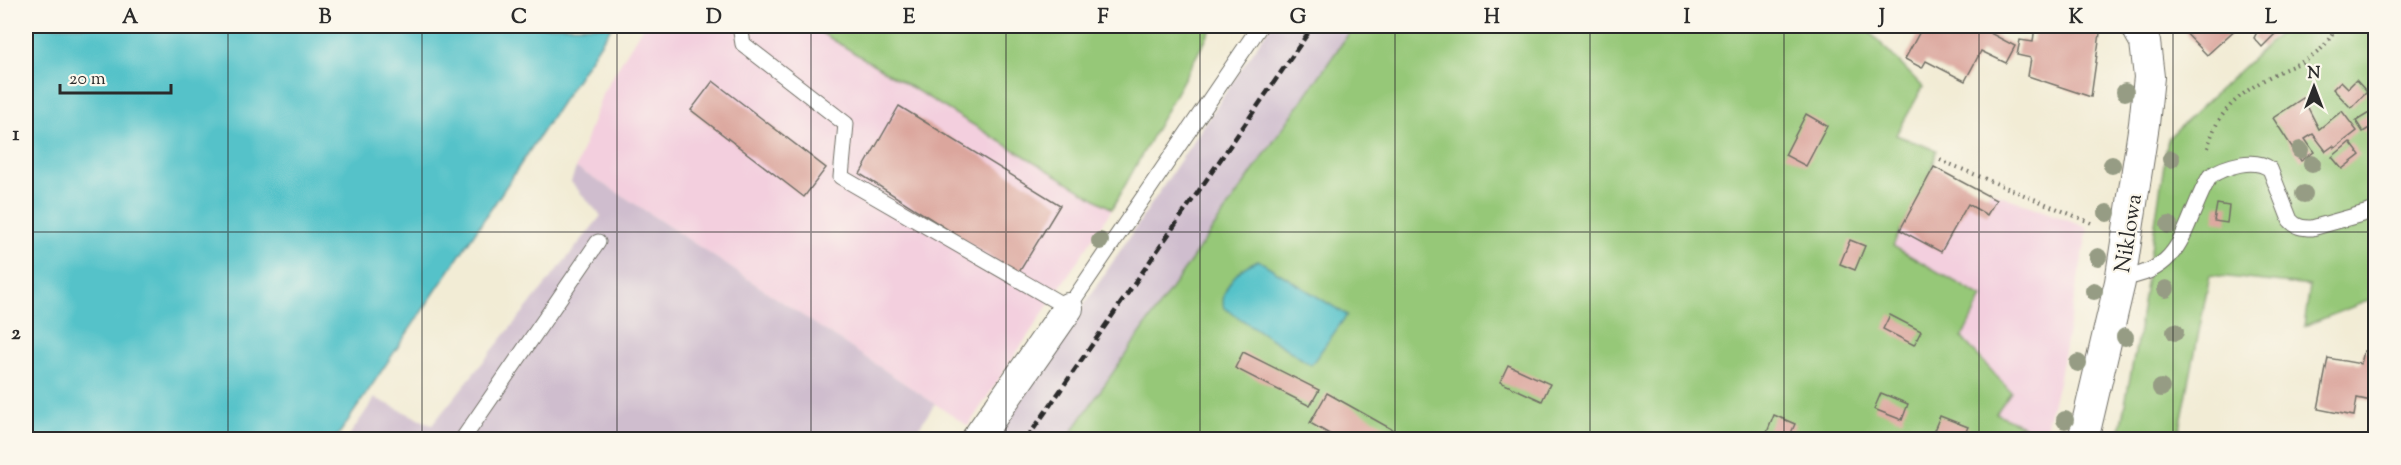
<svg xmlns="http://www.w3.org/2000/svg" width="2401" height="465" font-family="'Sorts Mill Goudy',serif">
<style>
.built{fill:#f3cfde}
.industrial{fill:#cfbdce}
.green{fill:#96c878;stroke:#607a52;stroke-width:1.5}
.water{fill:#54c2c9;stroke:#40767a;stroke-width:1.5}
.building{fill:#dba69d}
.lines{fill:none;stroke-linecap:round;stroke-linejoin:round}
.service-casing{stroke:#716f66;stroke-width:17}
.minor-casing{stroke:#716f66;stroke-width:32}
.path{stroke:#716f66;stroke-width:4;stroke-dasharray:1.5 4.5;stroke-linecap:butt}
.service{stroke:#fff;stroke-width:15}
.minor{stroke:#fff;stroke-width:30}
.rail{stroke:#2b2b2b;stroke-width:4.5;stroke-dasharray:9 4.5;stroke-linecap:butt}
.tree{fill:#969c84}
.grid{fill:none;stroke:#2b2b2b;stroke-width:1.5;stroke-opacity:0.55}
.labels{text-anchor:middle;stroke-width:4.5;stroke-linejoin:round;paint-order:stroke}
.street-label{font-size:22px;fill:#2b2b2b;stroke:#fbf7ec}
.neatline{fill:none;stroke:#2b2b2b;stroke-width:2}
.grid-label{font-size:20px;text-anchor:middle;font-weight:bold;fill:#2b2b2b}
</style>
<rect width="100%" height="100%" fill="#fbf7ec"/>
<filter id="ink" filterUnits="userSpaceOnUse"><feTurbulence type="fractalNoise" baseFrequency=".0167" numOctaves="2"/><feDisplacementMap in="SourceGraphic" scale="12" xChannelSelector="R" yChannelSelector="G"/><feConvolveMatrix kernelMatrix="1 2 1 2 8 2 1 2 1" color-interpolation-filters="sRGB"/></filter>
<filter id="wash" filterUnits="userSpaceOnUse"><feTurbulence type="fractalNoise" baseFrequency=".008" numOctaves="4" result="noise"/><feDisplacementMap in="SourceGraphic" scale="24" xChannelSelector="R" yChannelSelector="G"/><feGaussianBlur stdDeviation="1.35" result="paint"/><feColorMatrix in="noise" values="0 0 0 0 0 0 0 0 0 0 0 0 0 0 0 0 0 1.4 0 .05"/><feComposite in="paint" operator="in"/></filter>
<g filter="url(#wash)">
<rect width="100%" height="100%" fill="#f2ecd5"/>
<g class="built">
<polygon points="643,26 810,26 1112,209 968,426 623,196 576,168 603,92"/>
<polygon points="1934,167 1988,196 1990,191 2088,228 2058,382 2044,436 1996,413 2011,391 1962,337 1893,246 1900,230"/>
</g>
<g class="industrial">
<polygon points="1270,26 1354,26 1066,439 994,440"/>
<polygon points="576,168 623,196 935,404 911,439 346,440 375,398 432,425 601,216 571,182"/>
</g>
<g class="green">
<polygon points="810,26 1213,26 1112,209"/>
<path d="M1354,26h510l59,61 -27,48 40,15c-3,34 -30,64 -43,96l89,51 -20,41 49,54 -15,21 48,23 -1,4h-977z"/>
<polygon points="2287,26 2375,26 2375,298 2304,326 2310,286 2210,275 2178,439 2118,440 2138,336 2168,138"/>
</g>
<g class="water">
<polygon points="26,26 612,26 495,203 335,440 26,439"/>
<path d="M1258,260l89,55 -36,50 -87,-57c-4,-13 7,-30 17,-38 4,-4 12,-7 17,-10z"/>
</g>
<g id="blocks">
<g class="building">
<polygon points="1923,26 1983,26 1992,30 1990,33 2015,46 2006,63 1981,51 1965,81 1926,61 1922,68 1905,59"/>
<polygon points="2035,26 2101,26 2091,97 2028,76 2031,58 2017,55 2020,40 2033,42"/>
<polygon points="2179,26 2239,26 2207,55"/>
<polygon points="2260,26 2283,26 2262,47 2254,38"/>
<polygon points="2356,80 2367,92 2351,108 2333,89 2341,81 2348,88"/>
<polygon points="713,81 826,168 804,197 691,110"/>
<polygon points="2303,98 2319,129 2342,111 2357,131 2335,148 2333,146 2326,151 2313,134 2305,139 2314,152 2301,161 2273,118"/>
<polygon points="899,106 1060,205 1018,274 860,174"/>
<polygon points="2374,110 2376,124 2363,132 2356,121"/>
<polygon points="1806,114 1827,126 1806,166 1785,155"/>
<polygon points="2350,142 2360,155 2342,169 2332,157"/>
<polygon points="1934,167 1996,200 1987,215 1968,204 1941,252 1900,230"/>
<polygon points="2217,204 2229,206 2227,223 2214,221"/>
<polygon points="1850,240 1865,246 1855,270 1840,264"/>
<polygon points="1890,315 1921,331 1914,345 1883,329"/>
<polygon points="2364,351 2376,353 2376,402 2357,398 2354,416 2318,409 2328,358 2361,364"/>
<polygon points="1243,352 1319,390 1310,406 1235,368"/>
<polygon points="1508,365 1550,384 1542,401 1500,382"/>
<polygon points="1327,393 1411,440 1340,440 1310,423"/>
<polygon points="1881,393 1908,404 1902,420 1874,409"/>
<polygon points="1774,415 1795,424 1788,440 1764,440"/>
<polygon points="1940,416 1968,427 1962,440 1930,440"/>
</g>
</g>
</g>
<g filter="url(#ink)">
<use href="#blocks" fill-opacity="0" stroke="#716f66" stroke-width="1.5"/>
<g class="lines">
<defs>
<g id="service">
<polyline points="740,26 743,44 846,124 841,177 1068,308 1260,26"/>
<path d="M2120,278c66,-6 63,-56 90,-102 16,-10 44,-19 60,-7l20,51c6,7 12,8 22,8l64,-18"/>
<polyline points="462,440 598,242"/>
</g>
<g id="minor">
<polyline points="976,440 1068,308"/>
<polyline points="2083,440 2120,282 2144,124 2149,77 2145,42 2136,26"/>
</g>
</defs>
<use href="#service" class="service-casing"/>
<use href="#minor" class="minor-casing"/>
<g class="path">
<path d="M2208,148c7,-34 31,-54 61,-71 31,-17 50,-14 67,-51"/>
<polyline points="1940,160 2094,224"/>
</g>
<use href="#service" class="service"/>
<use href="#minor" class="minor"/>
<polyline class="rail" points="1026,440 1313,26"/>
</g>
<g class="tree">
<circle cx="2125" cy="92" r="9"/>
<circle cx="2300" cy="150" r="9"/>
<circle cx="2171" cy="159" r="9"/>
<circle cx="2312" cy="164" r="9"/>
<circle cx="2112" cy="165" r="9"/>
<circle cx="2304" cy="194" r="9"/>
<circle cx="2107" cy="213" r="9"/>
<circle cx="2169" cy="225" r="9"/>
<circle cx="1100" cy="241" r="9"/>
<circle cx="2098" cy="257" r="9"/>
<circle cx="2166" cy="289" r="9"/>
<circle cx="2094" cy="291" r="9"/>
<circle cx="2175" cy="332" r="9"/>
<circle cx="2125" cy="337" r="9"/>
<circle cx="2078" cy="363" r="9"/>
<circle cx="2161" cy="388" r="9"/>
<circle cx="2065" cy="420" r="9"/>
</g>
</g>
<path class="grid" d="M228,26v414M422,26v414M617,26v414M811,26v414M1006,26v414M1200,26v414M1395,26v414M1590,26v414M1784,26v414M1979,26v414M2173,26v414M26,232h2350"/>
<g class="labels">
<g class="street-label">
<text transform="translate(2127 233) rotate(-81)" y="8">Niklowa</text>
</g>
</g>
<rect width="2401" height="465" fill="none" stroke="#fbf7ec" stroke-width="66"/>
<g transform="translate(2314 87)" stroke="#fbf7ec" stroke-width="4.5" paint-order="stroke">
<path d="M0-4.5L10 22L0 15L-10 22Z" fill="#2b2b2b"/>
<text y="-9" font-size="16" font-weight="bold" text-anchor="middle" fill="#2b2b2b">N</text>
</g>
<path d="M60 84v9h111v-9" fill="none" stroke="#2b2b2b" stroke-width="3"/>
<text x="69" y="84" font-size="18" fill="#2b2b2b" stroke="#fbf7ec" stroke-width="4.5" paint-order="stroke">20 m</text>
<rect x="33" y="33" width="2335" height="399" class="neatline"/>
<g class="grid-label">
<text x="130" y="23">A</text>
<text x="325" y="23">B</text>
<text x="519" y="23">C</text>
<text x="714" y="23">D</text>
<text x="909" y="23">E</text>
<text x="1103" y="23">F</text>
<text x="1298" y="23">G</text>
<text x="1492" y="23">H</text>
<text x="1687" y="23">I</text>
<text x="1882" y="23">J</text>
<text x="2076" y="23">K</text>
<text x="2271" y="23">L</text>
<text x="16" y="140">1</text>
<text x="16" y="339">2</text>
</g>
</svg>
